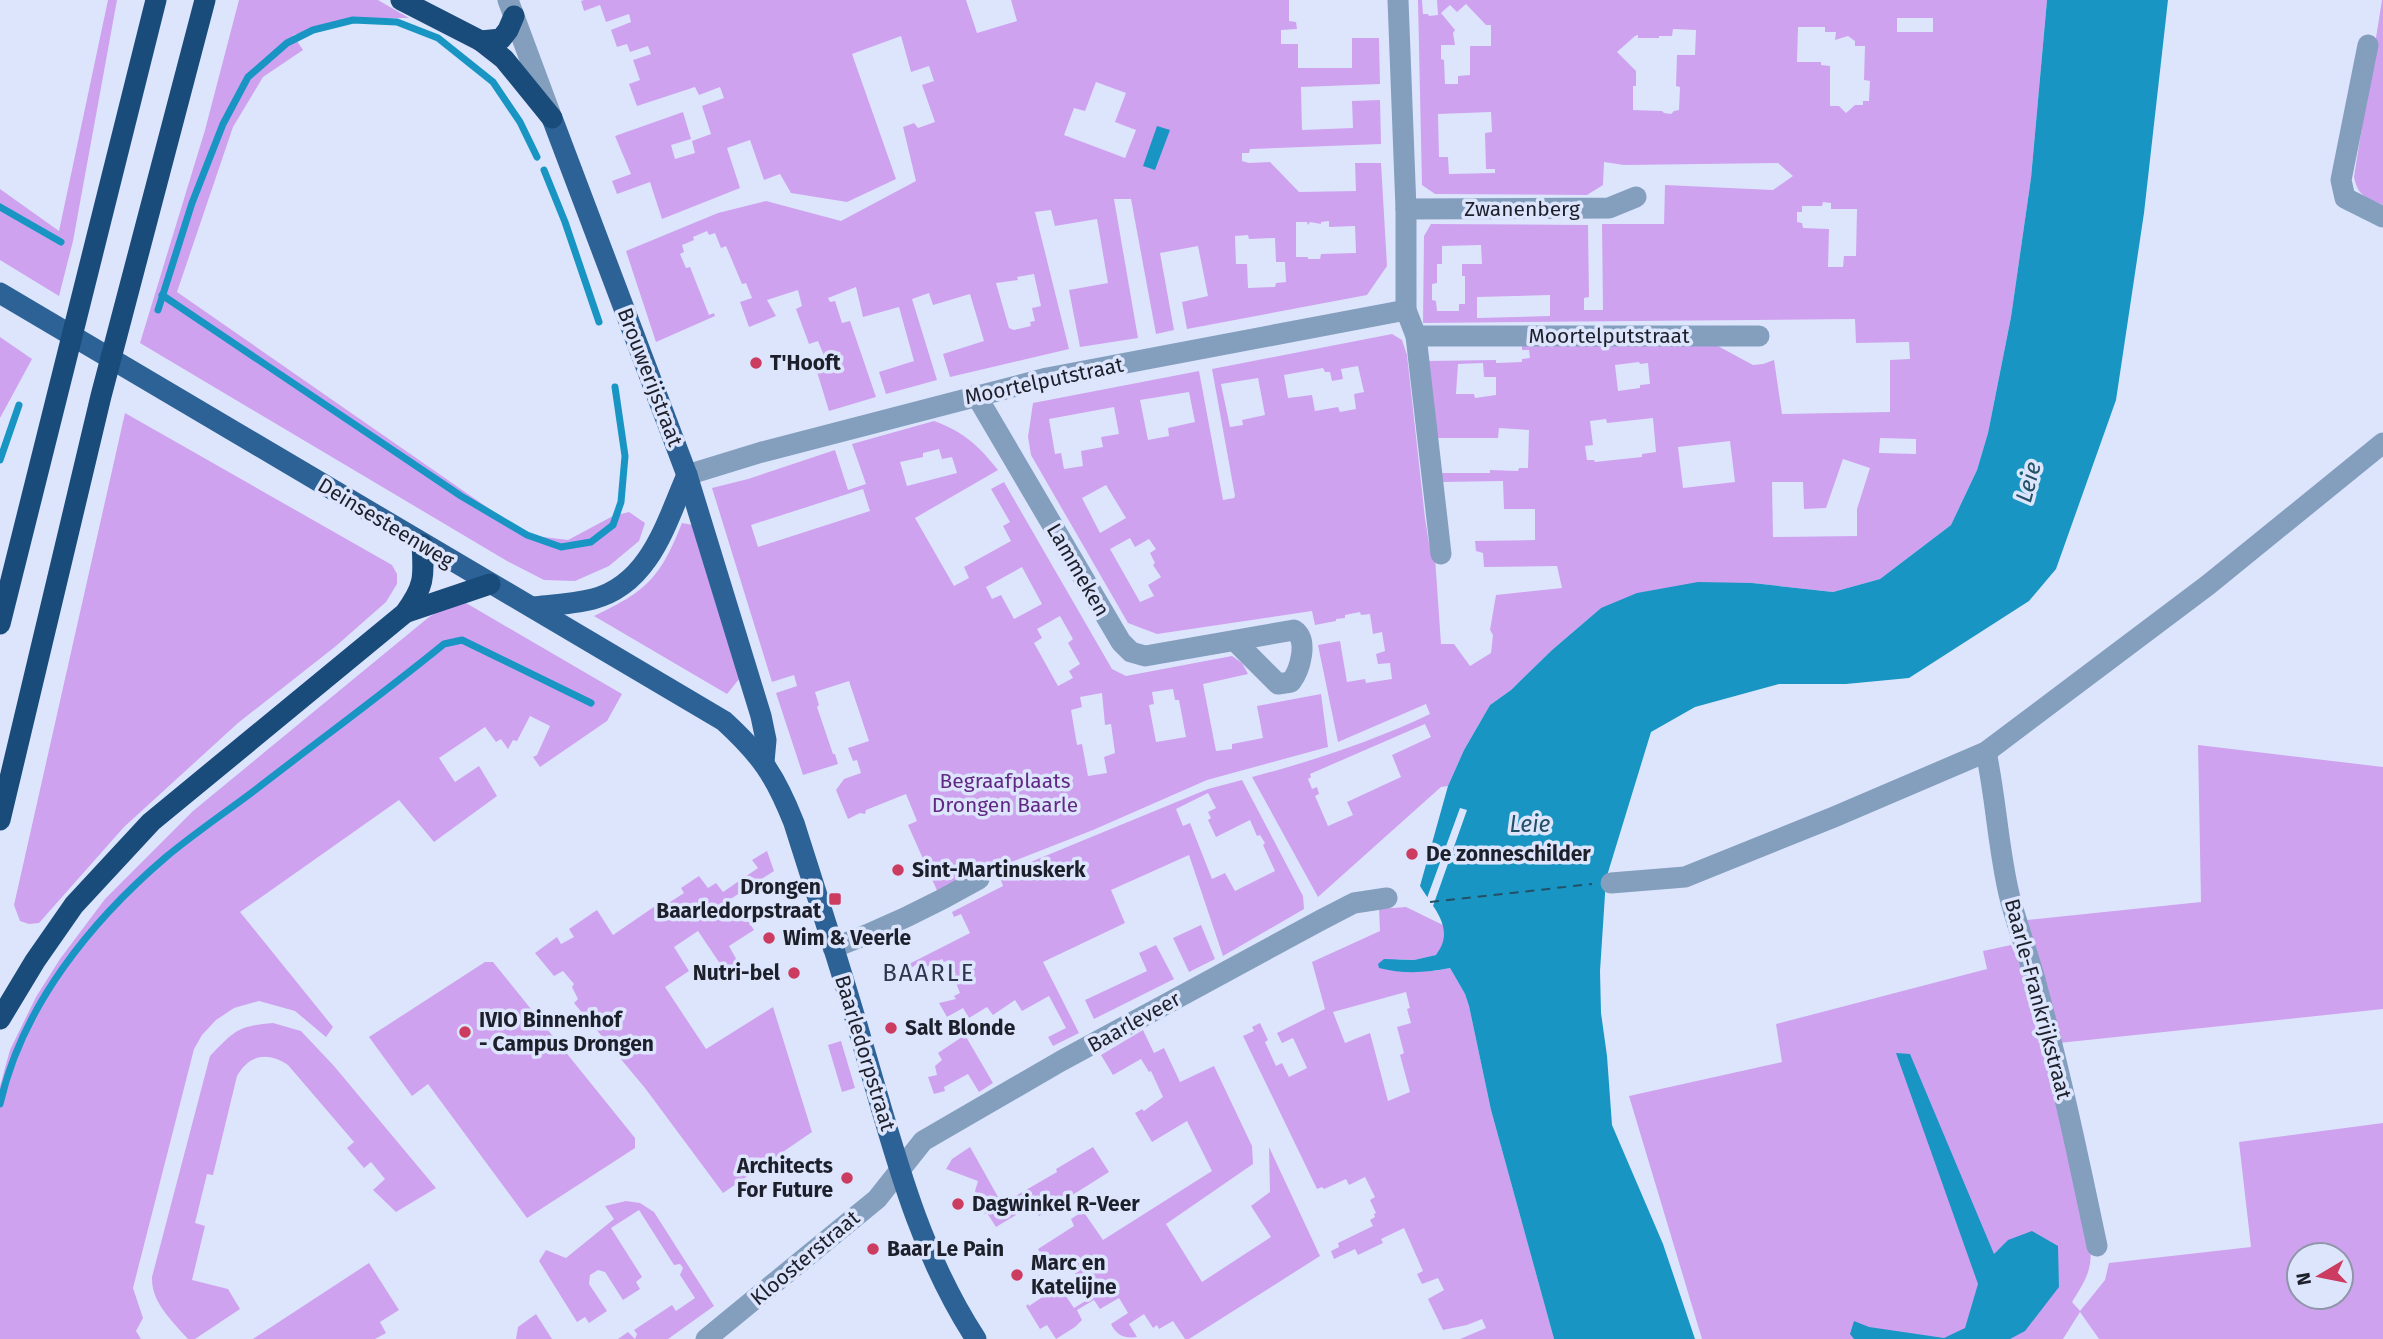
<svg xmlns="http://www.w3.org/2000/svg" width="2383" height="1339" font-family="'Fira Sans',sans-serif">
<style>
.green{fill:#cfa2f0;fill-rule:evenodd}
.water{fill:#1995c3}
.pier{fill:#dde5fd}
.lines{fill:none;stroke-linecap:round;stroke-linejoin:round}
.stream{stroke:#1995c3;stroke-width:7}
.ferry{stroke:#235065;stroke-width:2;stroke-dasharray:9 7;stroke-linecap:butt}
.minor{stroke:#839fbd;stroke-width:21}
.major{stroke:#2c6296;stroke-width:21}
.highway{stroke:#194b7b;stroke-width:21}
.poi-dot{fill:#cb3c60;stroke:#dde5fd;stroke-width:2.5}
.labels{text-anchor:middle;stroke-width:7;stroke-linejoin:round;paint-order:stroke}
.street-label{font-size:21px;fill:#1d202b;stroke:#dde5fd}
.poi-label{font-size:21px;font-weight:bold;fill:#1d202b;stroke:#dde5fd;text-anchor:start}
.park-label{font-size:21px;fill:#612884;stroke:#dde5fd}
.water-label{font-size:23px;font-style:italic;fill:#235065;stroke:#dde5fd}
.quarter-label{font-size:24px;letter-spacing:2px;fill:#2e364d;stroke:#dde5fd}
</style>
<rect width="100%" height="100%" fill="#dde5fd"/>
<g class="green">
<polygon points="108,0 117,0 73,241 59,296 0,260 0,189 59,231"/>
<polygon points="239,0 378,0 409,18 367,18 293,35 303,50 263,77 233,127 177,292 527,535 568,540 613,516 629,512 645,523 639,541 609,566 575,581 544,580 507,561 140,343 205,130"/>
<path d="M584,0h382l11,33 40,-12 -6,-21h278v21l7,1 1,7 -16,1v14h17v24h54v-30h27l1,46 -79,3 1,43 51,-2 -1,-27 28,-1 1,44 -131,5 -1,4h-7v8l7,2 21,-1 29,30 57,-1 -1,-28h26l6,103 -20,29 -180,34 -5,-27 26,-6 -10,-50 -38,7 14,77 -18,4 -25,-135h-17l24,139 -58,9 -11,-57 39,-7 -11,-64 -42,7 -4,-16 -16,2 34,137 -119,28 -7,-23 41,-13 -14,-47 -37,11 -4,-12 -17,6 25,81 -51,14 -7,-22 35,-11 -15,-54 -36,10 -7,-30 -28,11 2,4 5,-1 7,22 8,-2 26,76 -47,14 -15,-49 11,-4 -7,-17 -9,3 -13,-35 6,-3 -4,-16 -31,10 9,16 -27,11 -9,-25 12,-4 -6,-15 -4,1 -16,-38 -5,2 -6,-15 -6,2 -2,-4 -14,6 1,3 -12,5 2,7 -4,2 6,14 4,-1 19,48 5,-2 1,3 -59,26 -30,-91 92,-38 48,-12 75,20 75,-40 -13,-54 11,-4 4,5 17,-6 -13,-37 12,-4 -5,-15 -18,6 -10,-36 -49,18 44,125 -49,23 -56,-9 -11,-19 -16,6 -14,-40 -23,8 13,40 -78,31 -12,-37 -33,12 -5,-13 19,-7 -16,-38 68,-24 8,27 -20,6 4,14 20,-6 -3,-12 19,-7 -9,-28 22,-8 -4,-11 -21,8 -4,-8 -58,19 -8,-22 11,-4 -7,-20 18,-6 -3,-8 -18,6 -3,-8 -10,3 -6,-17 20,-8 -2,-8 -23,8 -6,-17 -16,6 -3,-10zM1096,82l30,11 -11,29 21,8 -11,28 -61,-23 10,-27 11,3zM1329,221v6l26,-1 1,27 -35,1 -1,5h-12v-2h-12v-35h11l1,3 2,-3 11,2v-2zM1248,235l1,4 26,-1 1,24h9l1,20 -10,1 -1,4 -27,1 -1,-24h-11l-1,-28zM1034,274l7,32 -9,2 3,13 -5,1 1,4 -17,4 -5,-2 -13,-45 22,-3 -1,-3z"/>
<path d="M1418,0h4l1,14h5l1,2 9,-1 -1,-15h610l-16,178 -20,139 -23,116 -11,37 -26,55 -71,54 -47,13 -81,-9 -151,25 -49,42 -41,40 -21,15 -26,45 -16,36 -7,1 -123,110 -66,-120c61,-16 121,-36 178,-63l-4,-10 -88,38 -20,-97 22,-4 7,41 18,-3 1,4 26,-4 -2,-16 -12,1 -2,-10 9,-3 -3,-19 -9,2 -3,-20 -9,1 -1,-3 -15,3v3l-9,1v2l-21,4 -3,-14 -155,23 -29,-11 -97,-168 -3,-18 5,-34 166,-32 24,129 11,-2 1,-2 -23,-127 180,-35 10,6 5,15 18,163 4,26 6,13 6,87h13l16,22 21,-13 2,-18 -3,-5 6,-35 66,-7 -5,-22 -73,1 -1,-14 -7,-2 -1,-10 60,-1v-31h-31l-1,-28 -61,1 -1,-9h49v-3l28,1 1,-3h9l1,-38 -30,-2 -1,10h-61l-9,-77 68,-1v3l26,-1v-3l8,-1 -1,-8h-7v-6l194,1 37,20 10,-1 11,-4 8,54 108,-2v-52l20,-1 -1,-17 -53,1 -1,-24 -432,4 1,-87 7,-12 157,1 1,72 -5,1v12h19l-1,-86h62l1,-39 108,5 20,-14 -15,-13 -154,2 -20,-3 -1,23 -16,10 -152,-1 -13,-9zM1466,4l20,21h5v21h-21v29l-12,1v8h-13l-1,-24 -3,-1v-14h14l-2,-12 2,-3 -14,-17 9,-8 7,7zM1897,18h36v14h-36zM1798,27h27v5h11l-1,8 13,-4 7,5v5h10l-1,34 6,1 -1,20h-6v4h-8l-9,8 -7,-7h-9v-40l-9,-1v-3h-24zM1673,29l23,1 -1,25h-18l-1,31 4,1 -1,23 -5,1 -3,3 -7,-1 -2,-2 -29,-1v-24h3v-15l-19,-19 18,-16 3,-1v3h21v-2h13zM1491,112l1,20 -7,1 1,36h9v4l-46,1 -1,-17h-9l-1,-43zM1823,202l8,1v6h26l-1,47h-12l-1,11h-15l1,-38 -26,-1 -1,-5 -5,-1v-10h5v-6h20zM1481,245l1,19h-20v12h3v28h-6v7h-22l-1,-10 -4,-1v-16l5,-1v-19h5v-18zM1550,295v21l-73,2v-21zM1639,362l1,2 8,-1 2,21 -10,1v3l-22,3 -3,-26zM1483,363l1,14h12v18l-21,3 -1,-4h-18l2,-30zM1358,366l6,26 -10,2 2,15 -16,3 -2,-5 -23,4 -3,-16 -24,3 -4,-23 39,-7 2,4h5l2,9 11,-2 -2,-10zM1258,378l7,37 -23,5 1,5 -13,2 -9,-43zM1189,392l6,30 -27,6 1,8 -21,4 -8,-40zM1114,407l5,27 -18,3 2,10 -22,4 2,15 -19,3 -3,-16 -6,1 -6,-35zM1653,418l3,34 -14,2v3l-47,5 -1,-2h-7l-2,-14 8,-1 -3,-24 16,-2 1,4zM1880,438l36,1v15l-37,-1zM1730,441l5,41 -52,6 -5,-41zM1843,459l27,9 -13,41v27l-84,1 -1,-55h31l1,27 22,-1zM1106,485l20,33 -26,15 -18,-35zM1130,538l5,9 14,-8 7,10 -6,4 5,10 -2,2 8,12 -13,8 6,11 -14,6 -30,-53zM1425,724l6,13 -39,18 9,22 -54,25 6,13 -25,11 -13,-30 4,-2 -2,-7 -5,2 -4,-10 3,-2 -1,-3z"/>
<path d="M2382,0h1v205c-17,-8 -25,-8 -29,-28z"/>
<polygon points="0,337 32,359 0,418"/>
<polygon points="125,413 392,565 397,574 397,584 386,602 336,646 238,723 124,827 39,923 29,924 20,921 14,905"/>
<path d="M934,421c30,11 44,24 64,49l-83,48 39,68 15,-8 -5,-11 47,-26 -8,-15 7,-4 -19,-33 13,-7 108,187 14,7 106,-20 10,7 6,11 -45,10 13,67 16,-2v-5l31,-6 -6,-32 64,-12 7,53 -121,33 -114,50 -94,37 -60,28 -31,-70 9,-4 -11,-27 -40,16 -1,4 -5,-1 -12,6 -12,-29 8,-11 17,-6 -4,-13 -4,1 -5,-13 21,-7 -20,-60 -34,11 4,13 -2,2 16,47h2l3,10 -35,11 -27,-82 21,-7 -3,-11 -22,7 -60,-194 36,-9 87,-29 13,40 18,-6 -14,-40zM939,449l3,10 10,-2 5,16 -50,13 -7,-24 23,-5v-4zM863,489l7,22 -112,36 -7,-22zM1022,567l20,37 -28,15 -13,-24 -9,4 -6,-12zM1060,616l13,23 -5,4 12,21 -11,7 4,7 -15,8 -24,-43 8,-5 -5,-9zM1173,689l2,11h4l7,37 -30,5 -7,-37 5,-1 -2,-12zM1102,693l3,32 6,-1 4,29 -11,4 3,16 -19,3 -6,-32 -5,1 -6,-35 11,-3 -2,-10z"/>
<path d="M682,523l11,2 47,153 -13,16 -133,-78c53,-25 66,-38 88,-93z"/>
<polygon points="466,603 622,694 607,721 540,767 533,757 537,755 550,726 530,716 517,741 513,740 508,749 501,739 496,742 485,727 439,758 455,782 479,766 497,796 434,842 399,800 240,912 333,1027 326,1037 295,1011 259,1001 234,1008 216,1020 202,1035 194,1049 133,1288 143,1318 136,1331 141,1339 0,1339 0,1086 10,1050 36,997 60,959 105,899 193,811 429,617 446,607"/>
<polygon points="2198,745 2383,767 2383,1009 2059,1043 2027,920 2201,902"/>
<path d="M1242,780l61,116 1,13 -81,47 -34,-101 -78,35 14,33 -82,39 36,71 -26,13 -5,-9 18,-9 -17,-32 -27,15 -7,-11 -22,15 -6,-8 -18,11 -6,-10 -16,9 -8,-14 17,-4 -2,-3 6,-3 -7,-17 3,-2 -7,-14 -5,2 -2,-3 -22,11 -3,-6 -6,4 -2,-4 61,-31 -9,-19 -7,3 -2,-5 51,-26 -4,-11 209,-86zM1208,793l8,15 -8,4 3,6 -3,2 8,17 34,-17 7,16 3,-1 5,8 -2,2 12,26 -40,20 -10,-18 -13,6 -22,-56 -7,3 -7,-17z"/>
<polygon points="767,851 774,871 729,900 742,921 749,922 754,930 729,946 744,973 753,969 754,971 733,983 698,931 674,947 689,971 665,987 706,1049 773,1007 812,1132 723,1193 645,1088 574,1003 578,999 572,987 574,984 563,971 554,976 535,953 557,937 561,944 574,937 569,929 597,910 613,935 664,900 667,904 684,893 681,888 699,876 708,888 716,883 723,892 758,868 752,860"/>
<path d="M1406,907l39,19 -1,18 -7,11 -23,5 -19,-1 39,12 16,-3 15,26 4,12 22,104 63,229h-94l26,-11 -4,-9 -15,6 -24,5 -15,-31 16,-9 -6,-12 -16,6 -5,-10 6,-3 -19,-43 -23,11 2,4 -25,12 -3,-6 -21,10 -3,-8 8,-4 -1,-4 35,-17 -3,-6 5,-3 -1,-3 2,-1 -6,-13 5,-3 -10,-20 -16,8 -3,-6 -22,10 -2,-2 -5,2 -74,-153 11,-5 -2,-4 8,-4 8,17 -3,2 11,24 6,-3 7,14 18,-9 -14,-30 -11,5 -5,-10 48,-24 -13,-47 68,-31 -1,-22zM1406,992l4,16 -3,1 4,14 -14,4 7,26 -4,2 10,37 -22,9 -18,-68 -25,10 -12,-31z"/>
<polygon points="1201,925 1215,959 1189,972 1173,938"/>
<polygon points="1156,945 1174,979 1094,1019 1085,1000 1147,971 1139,953"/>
<path d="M2011,945l12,27 67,268c3,29 -3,38 -18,62l8,9 25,-31 4,-17 142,-16 -12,-105 144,-19v216h-284l-19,-27 -17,27h-361l-73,-243 153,-34 -6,-38 211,-55 -4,-18zM2299,1255h42v42h-42z"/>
<polygon points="485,962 493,962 635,1138 635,1148 527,1218 428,1084 412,1096 369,1037"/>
<path d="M273,1023l28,8 33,35 102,122 -40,24 -23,-22 12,-11 -14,-17 -7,6 -17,-20 7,-6 -66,-77c-21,-14 -39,-10 -51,11l-24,99 -6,-1 -12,49 10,3 -13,54 36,9 12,20 -45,30h-7c-16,-18 -37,-37 -36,-62l58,-221c25,-26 28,-30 63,-33z"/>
<path d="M1143,1030l11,23 10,-5 16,34 34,-16 38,80 1,18 -87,60 36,58 69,-45 -20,-31 19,-14 -1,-45 51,109 -131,83h-4l-12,-18 -14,8 -2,-4 -4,3 -9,-14 -15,10 8,13c-12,2 -21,-2 -26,-13l17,-11 -9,-15 -19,11 -6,-9 -17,10 5,10 -7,7 -19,12 -9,-14 -7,4 -14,-23 2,-2 1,2 30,-20 15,22 23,-14 -8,-14 -8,4 -15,-27 -17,10 -11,-18 36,-23 -3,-7 12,-8 20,29 109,-69 -25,-50 -35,21 -17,-29 7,-4 2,2 19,-14 -12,-26 -2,1 -8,-13 -28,16 -12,-20z"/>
<polygon points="965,1035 993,1083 979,1092 968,1074 944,1087 945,1091 934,1094 928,1077 937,1075 935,1066 942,1060 938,1053"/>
<polygon points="841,1041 855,1088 842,1092 828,1045"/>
<polygon points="970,1147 1002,1204 1057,1172 1056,1169 1093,1147 1109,1172 1039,1216 1031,1202 1014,1211 1016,1215 996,1227 987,1213 985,1214 975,1191 978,1181 946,1169 952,1159"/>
<polygon points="626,1201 640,1203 654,1212 714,1306 668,1339 618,1339 628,1332 635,1339 637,1334 634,1330 672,1305 676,1311 695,1298 680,1275 683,1268 680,1264 674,1265 639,1210 611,1228 642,1277 636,1282 640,1289 623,1300 605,1272 598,1270 590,1275 589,1284 607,1311 589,1323 585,1317 577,1322 539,1261 546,1250 566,1258 614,1219 605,1206"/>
<polygon points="369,1263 399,1310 380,1322 386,1333 375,1339 253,1339"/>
<polygon points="536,1314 552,1339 516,1339 518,1327"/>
</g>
<g class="water">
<path d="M2047,0h121l-24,213 -28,187 -60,169 -27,32 -120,77 -63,6h-67l-84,23 -44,25 -45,147 -6,92 1,42 6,43 5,69 51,119 32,95h-141l-63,-229 -22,-104 -4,-12 -15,-26c-24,5 -48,6 -71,0l-1,-4 6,-5 30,1 22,-5c20,-26 -2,-46 -16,-69l28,-100 16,-36 26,-45 21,-15 41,-40 49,-42 36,-15 61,-11 54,1 81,9 47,-13 71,-54 26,-55 11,-37 23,-116 20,-139z"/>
<polygon points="1157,126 1170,130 1155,170 1143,166"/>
<polygon points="1896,1053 1910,1054 1994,1254 2008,1240 2032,1231 2058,1246 2059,1287 2025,1331 2010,1339 1854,1339 1850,1334 1854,1321 1869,1327 1944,1338 1965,1328 1978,1284"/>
</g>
<polygon class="pier" points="1460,808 1467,810 1433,906 1427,904 1422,896 1427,898"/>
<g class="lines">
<g class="stream">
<polyline points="544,170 565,222 599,322"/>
<polyline points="0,207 61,242"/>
<polyline points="162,295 461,496 527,535 561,547 591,542 613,525 621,502 625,456 615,387"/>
<polyline points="158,310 192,203 223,124 248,77 287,43 313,30 353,20 397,22 438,38 493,82 520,122 537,157"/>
<polyline points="0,460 19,405"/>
<path d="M0,1104c22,-98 91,-183 166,-247 30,-25 63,-47 93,-70 62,-48 125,-94 185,-143l18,-4 129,63"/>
</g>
<polyline class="ferry" points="1430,902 1592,884"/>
<g class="minor">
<polyline points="508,0 550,113"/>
<polyline points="1398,0 1406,209 1406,310 1416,336 1441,554"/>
<polyline points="2368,45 2341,180 2345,198 2383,217"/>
<polyline points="1406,209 1609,208 1636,197"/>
<polyline points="1416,336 1759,336"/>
<path d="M976,395l145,247 10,10 14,4 149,-26c15,10 6,40 -3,52l-13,2 -43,-43"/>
<polyline points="687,475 762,452 1047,378 1406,310"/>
<path d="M1986,752c10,47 12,95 23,142 8,33 21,64 29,97 23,84 41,170 59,255"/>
<polyline points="1611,883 1685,877 1834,817 1986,752 2208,585 2383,443"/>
<path d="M833,948c51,-19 99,-42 146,-69"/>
<polyline points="706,1339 877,1199 923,1141 1061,1061 1321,920 1354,903 1387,898"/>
</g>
<g class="major">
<polyline points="552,118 687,475 761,716 766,740 764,762"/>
<path d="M0,293l724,428c37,34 51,54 70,102 23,73 47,145 68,219 31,104 54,205 114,297"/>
<path d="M534,607c19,-2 39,-3 59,-8 57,-15 73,-76 94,-124"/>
</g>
<g class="highway">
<polyline points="401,0 481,41 504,59 552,118"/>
<polyline points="481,41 501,39 508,30 514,16"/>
<polyline points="407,612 490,584"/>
<polyline points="0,624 156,0"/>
<polyline points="0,820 101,396 205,0"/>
<path d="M0,1019l35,-58 39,-56 77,-83 254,-209c20,-27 19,-36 17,-69"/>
</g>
</g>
<g class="poi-dot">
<circle cx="756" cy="363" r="7"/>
<circle cx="1412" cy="854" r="7"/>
<circle cx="898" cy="870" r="7"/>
<rect x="828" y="892" width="14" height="14" rx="3.5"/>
<circle cx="769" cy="938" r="7"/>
<circle cx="794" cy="973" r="7"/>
<circle cx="891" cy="1028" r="7"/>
<circle cx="465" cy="1032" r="7"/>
<circle cx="847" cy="1178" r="7"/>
<circle cx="958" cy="1204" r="7"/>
<circle cx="873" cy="1249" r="7"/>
<circle cx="1017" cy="1275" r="7"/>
</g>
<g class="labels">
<g class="street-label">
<text x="1522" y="216">Zwanenberg</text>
<text x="1609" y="343">Moortelputstraat</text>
<text transform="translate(650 377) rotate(69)" y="7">Brouwerijstraat</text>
<text transform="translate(1044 381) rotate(-12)" y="7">Moortelputstraat</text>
<text transform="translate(386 523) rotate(31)" y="7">Deinsesteenweg</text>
<text transform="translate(1078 570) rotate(60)" y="7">Lammeken</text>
<text transform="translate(2038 999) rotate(75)" y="7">Baarle-Frankrijkstraat</text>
<text transform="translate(1134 1022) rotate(-29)" y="7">Baarleveer</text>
<text transform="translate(865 1053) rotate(73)" y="7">Baarledorpstraat</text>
<text transform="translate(805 1258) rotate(-40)" y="7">Kloosterstraat</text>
</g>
<g class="poi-label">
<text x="770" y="370">T'Hooft</text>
<text x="1426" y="861">De zonneschilder</text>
<text x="912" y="877">Sint-Martinuskerk</text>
<text x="821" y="894" text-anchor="end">Drongen<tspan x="821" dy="24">Baarledorpstraat</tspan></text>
<text x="783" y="945">Wim &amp; Veerle</text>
<text x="780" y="980" text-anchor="end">Nutri-bel</text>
<text x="479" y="1027">IVIO Binnenhof<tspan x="479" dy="24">- Campus Drongen</tspan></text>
<text x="905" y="1035">Salt Blonde</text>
<text x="833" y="1173" text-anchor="end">Architects<tspan x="833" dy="24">For Future</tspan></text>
<text x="972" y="1211">Dagwinkel R-Veer</text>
<text x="887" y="1256">Baar Le Pain</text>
<text x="1031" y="1270">Marc en<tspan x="1031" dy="24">Katelijne</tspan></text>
</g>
<g class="park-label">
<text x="1005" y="788">Begraafplaats<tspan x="1005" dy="24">Drongen Baarle</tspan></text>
</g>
<g class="water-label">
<text transform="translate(2028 482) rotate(-75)" y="8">Leie</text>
<text x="1530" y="832">Leie</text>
</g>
<g class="quarter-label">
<text x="929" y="981">BAARLE</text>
</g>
</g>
<g transform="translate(2320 1276) rotate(260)"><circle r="33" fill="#dde5fd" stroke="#9096a9" stroke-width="2"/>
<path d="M0-5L12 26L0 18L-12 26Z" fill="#cb3c60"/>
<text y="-10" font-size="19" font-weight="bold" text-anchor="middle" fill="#1d202b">N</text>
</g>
</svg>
